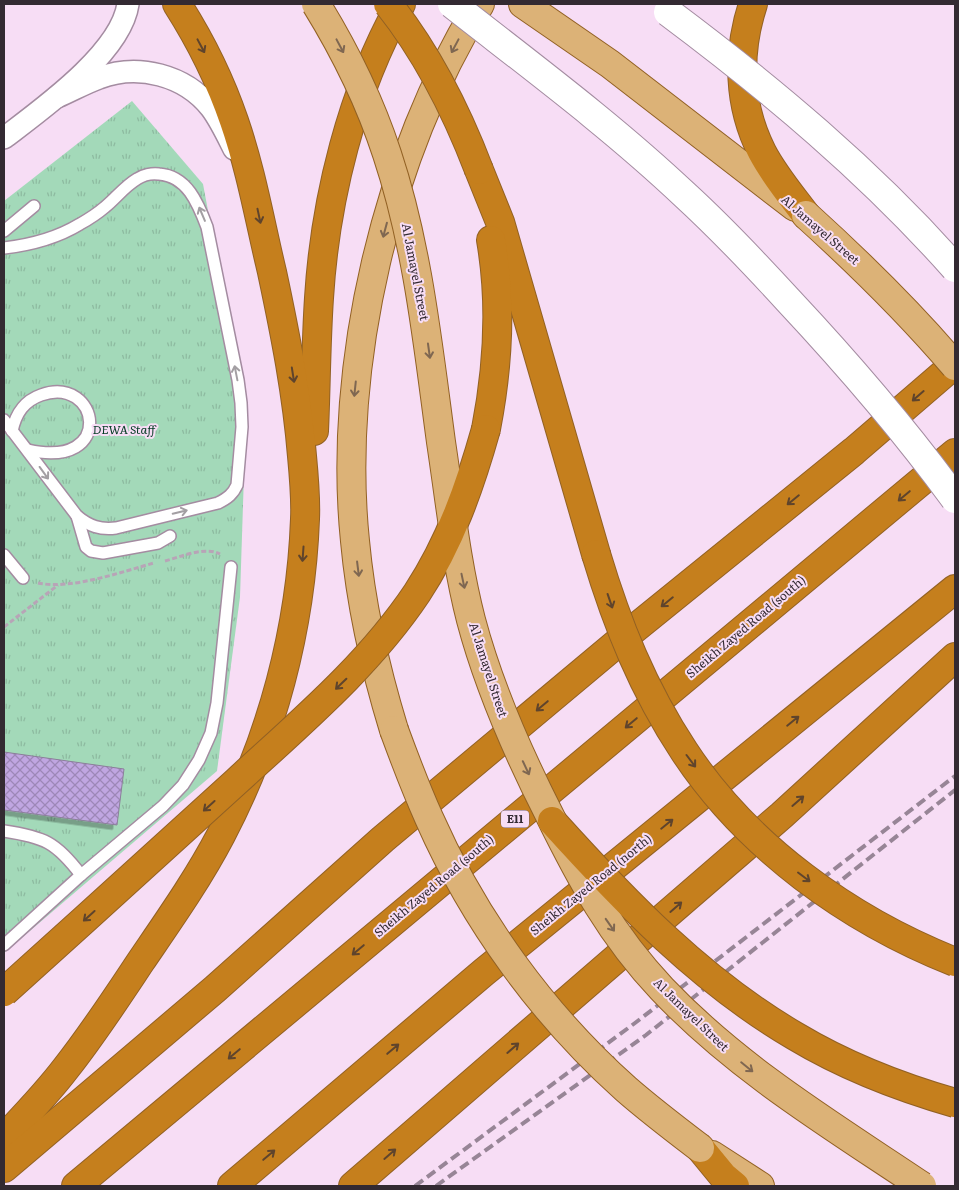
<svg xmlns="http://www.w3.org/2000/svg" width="959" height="1190" font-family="Literata,serif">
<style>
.park{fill:url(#park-tufts)}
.building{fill:url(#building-cross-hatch);stroke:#8b7f9a;filter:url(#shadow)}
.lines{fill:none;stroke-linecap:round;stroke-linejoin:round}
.lane-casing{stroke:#a48ca1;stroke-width:14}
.street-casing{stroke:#a48ca1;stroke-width:24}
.primary-casing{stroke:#926124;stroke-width:30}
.highway-casing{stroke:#926124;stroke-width:30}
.path{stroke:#b8a4b7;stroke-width:3;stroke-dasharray:5 2.5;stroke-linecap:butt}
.lane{stroke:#fff;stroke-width:11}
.street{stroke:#fff;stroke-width:21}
.primary{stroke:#dcb277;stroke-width:28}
.highway{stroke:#c57f1d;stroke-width:28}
.rail{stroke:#978596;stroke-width:4;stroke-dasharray:10 5;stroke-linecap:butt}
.secondary-bridge-casing{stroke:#a48ca1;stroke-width:30;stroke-linecap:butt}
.primary-bridge-casing{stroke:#926124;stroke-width:30;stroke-linecap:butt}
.highway-bridge-casing{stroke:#926124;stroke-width:30;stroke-linecap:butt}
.secondary-bridge{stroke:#fff;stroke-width:28}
.primary-bridge{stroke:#dcb277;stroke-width:28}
.highway-bridge{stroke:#c57f1d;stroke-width:28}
.oneway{stroke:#5f442c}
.oneway2{stroke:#7f6751}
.oneway3{stroke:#a39fa3}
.labels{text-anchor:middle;stroke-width:4;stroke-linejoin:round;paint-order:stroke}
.shield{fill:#f7ddf5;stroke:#6e606c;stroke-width:1}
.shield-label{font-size:11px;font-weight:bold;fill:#332a32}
.street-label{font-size:12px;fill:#332a32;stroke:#f7ddf5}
.park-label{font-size:12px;font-style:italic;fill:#033b23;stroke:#f7ddf5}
</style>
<defs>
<pattern id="park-tufts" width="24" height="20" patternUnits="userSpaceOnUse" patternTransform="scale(1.25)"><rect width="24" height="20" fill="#a3d9b9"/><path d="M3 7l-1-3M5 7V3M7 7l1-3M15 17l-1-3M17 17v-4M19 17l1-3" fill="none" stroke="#8dbaa0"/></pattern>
<pattern id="building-cross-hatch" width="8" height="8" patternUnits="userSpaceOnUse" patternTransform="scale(1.25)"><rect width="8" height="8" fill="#c0a6e1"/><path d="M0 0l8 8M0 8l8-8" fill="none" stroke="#9d87b7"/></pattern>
<filter id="shadow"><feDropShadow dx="-4.5" dy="4.5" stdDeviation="0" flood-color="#0004"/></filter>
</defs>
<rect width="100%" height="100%" fill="#f7ddf5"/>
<polygon class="park" points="132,101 203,184 246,413 240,597 217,771 4,953 4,201"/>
<polygon class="building" points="4,752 124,769 117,825 4,810"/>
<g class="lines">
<defs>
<g id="lane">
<polyline points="4,231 34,206"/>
<path d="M4,248c26,-3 53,-10 76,-24 9,-5 18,-11 25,-17 11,-9 20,-21 32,-28 6,-4 15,-6 22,-5 28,2 39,29 48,53l31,153 3,23 1,24 -5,58c-4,9 -9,13 -19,18l-102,25c-16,2 -27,-2 -39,-12l-73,-96"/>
<path d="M12,431c4,-18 12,-30 29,-36 58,-21 76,75 -13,55"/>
<polyline points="77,516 86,547 91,551 103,553 158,543 170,536"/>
<polyline points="4,555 23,578"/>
<path d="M4,831c40,6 52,11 77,44"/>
<polyline points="4,945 81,875 163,806 183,785 199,760 211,733 217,703 231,567"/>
</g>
<g id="street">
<path d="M57,97c14,-6 28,-14 42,-19 39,-15 86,-3 112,30 9,12 16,27 23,41"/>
<path d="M4,138c38,-29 117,-85 124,-134"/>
</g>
<g id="primary">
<polyline points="523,4 610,64 795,207"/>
<path d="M394,730c-19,-62 -33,-124 -39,-189 -18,-175 32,-388 125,-537"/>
<polyline points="712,1155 760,1186"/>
</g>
<g id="highway">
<path d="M753,4c-16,49 -15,101 9,148 12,23 29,43 44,63"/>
<polyline points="479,170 500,222 596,554"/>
<path d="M486,429c12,-62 16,-125 5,-189"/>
<path d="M314,431c2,-44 2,-88 5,-133 6,-98 33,-208 82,-294"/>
<path d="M4,1138c21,-22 43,-45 62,-70 27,-34 51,-71 75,-107 28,-41 57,-82 80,-126 51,-97 80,-207 84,-316 1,-21 -1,-42 -3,-63 -5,-62 -17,-123 -30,-184 -12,-50 -21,-102 -38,-151 -14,-41 -34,-81 -57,-117"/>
<polyline points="700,1148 723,1176 735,1186"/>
<polyline points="4,1168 215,989 383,839 628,634 854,451 955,364"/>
<polyline points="76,1186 955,453"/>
<polyline points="232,1186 484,972 955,589"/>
<polyline points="353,1186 782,815 955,657"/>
</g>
</defs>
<use href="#lane" class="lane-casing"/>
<use href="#street" class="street-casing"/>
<use href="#primary" class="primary-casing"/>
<use href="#highway" class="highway-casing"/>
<g class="path">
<path d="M165,561c15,-4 40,-15 55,-7"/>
<path d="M38,583c33,7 83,-11 116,-20"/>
<polyline points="4,627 58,585"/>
</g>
<use href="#lane" class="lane"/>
<use href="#street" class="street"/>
<use href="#primary" class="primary"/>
<use href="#highway" class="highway"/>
<g class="rail">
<polyline points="415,1186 635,1023 955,776"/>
<polyline points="436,1186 646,1035 955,790"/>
</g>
<defs>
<g id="secondary-bridge">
<path d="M452,4c79,62 160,122 233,191 36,33 70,69 103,105 59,63 116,129 167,199"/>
<path d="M668,12c103,77 202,160 287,256"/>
</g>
<g id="primary-bridge">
<path d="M316,4c29,47 54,98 71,150 31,93 41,192 54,288 9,59 15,120 30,178 18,68 46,131 78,194 32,65 62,121 113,175 76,80 169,136 260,197"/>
<path d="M806,215c53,48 103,97 149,151"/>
<path d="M394,730c11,30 22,59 35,88 45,102 114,197 197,271 24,21 49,40 74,59"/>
</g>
<g id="highway-bridge">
<path d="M388,4c40,50 68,106 91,166"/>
<path d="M596,554c21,70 47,135 88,197 63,96 165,169 271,211"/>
<path d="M552,821c73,81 149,160 243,215 50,30 104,51 160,67"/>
<path d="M4,992c78,-70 155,-140 233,-211 64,-59 131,-115 180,-188 33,-50 53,-107 69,-164"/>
</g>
</defs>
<use href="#secondary-bridge" class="secondary-bridge-casing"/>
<use href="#primary-bridge" class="primary-bridge-casing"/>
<use href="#highway-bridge" class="highway-bridge-casing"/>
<use href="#secondary-bridge" class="secondary-bridge"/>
<use href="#primary-bridge" class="primary-bridge"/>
<use href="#highway-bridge" class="highway-bridge"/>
</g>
<defs><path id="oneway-shaft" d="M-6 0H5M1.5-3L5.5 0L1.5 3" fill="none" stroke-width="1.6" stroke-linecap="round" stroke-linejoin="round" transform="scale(1.25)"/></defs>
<g class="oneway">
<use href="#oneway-shaft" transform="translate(201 46) rotate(62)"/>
<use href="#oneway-shaft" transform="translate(259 216) rotate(78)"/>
<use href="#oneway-shaft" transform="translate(293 375) rotate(81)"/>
<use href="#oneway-shaft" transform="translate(918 396) rotate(139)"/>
<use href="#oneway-shaft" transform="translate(904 496) rotate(140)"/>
<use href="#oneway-shaft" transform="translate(793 500) rotate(141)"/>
<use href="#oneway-shaft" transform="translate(303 554) rotate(94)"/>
<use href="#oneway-shaft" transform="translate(610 601) rotate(71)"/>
<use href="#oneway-shaft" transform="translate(667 602) rotate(141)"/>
<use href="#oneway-shaft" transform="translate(341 684) rotate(136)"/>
<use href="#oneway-shaft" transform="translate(542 706) rotate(140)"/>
<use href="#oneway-shaft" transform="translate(793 721) rotate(-39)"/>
<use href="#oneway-shaft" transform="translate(631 723) rotate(140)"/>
<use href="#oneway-shaft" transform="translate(691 761) rotate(53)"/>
<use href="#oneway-shaft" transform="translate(798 801) rotate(-41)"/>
<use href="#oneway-shaft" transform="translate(209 806) rotate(138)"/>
<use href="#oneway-shaft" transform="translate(667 824) rotate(-39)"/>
<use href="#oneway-shaft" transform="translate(804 877) rotate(37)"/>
<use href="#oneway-shaft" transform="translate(676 907) rotate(-41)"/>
<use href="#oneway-shaft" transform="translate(89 916) rotate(138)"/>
<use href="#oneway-shaft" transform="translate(358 950) rotate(140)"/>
<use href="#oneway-shaft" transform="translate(513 1048) rotate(-41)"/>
<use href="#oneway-shaft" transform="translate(393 1049) rotate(-40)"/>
<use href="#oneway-shaft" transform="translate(234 1054) rotate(140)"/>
<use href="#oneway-shaft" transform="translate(390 1154) rotate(-41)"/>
<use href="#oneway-shaft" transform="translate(269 1155) rotate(-40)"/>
</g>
<g class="oneway2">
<use href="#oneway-shaft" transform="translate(340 46) rotate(62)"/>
<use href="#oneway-shaft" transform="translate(455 46) rotate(118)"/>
<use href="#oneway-shaft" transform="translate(385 230) rotate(105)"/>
<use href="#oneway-shaft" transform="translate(429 351) rotate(82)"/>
<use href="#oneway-shaft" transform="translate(355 389) rotate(96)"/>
<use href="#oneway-shaft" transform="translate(358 569) rotate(83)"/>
<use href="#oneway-shaft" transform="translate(463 581) rotate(78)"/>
<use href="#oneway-shaft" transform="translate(526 768) rotate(65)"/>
<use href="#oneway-shaft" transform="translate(610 925) rotate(55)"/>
<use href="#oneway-shaft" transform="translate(747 1067) rotate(39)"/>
</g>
<g class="oneway3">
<use href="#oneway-shaft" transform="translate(202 214) rotate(-113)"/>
<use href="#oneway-shaft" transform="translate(236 373) rotate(-101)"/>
<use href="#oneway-shaft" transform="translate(44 473) rotate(54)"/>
<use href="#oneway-shaft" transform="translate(180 512) rotate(-14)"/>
</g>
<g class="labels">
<rect class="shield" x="501" y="810.5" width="28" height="17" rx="4"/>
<g class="shield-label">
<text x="515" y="823">E11</text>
</g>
<g class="street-label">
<text transform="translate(820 230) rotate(41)" y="4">Al Jamayel Street</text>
<text transform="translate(415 272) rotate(79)" y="4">Al Jamayel Street</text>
<text transform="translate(746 627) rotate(-40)" y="4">Sheikh Zayed Road (south)</text>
<text transform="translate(488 670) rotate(72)" y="4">Al Jamayel Street</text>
<text transform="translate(591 885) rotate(-39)" y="4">Sheikh Zayed Road (north)</text>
<text transform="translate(434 886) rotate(-40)" y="4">Sheikh Zayed Road (south)</text>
<text transform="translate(691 1015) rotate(44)" y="4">Al Jamayel Street</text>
</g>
<g class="park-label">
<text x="124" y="434">DEWA Staff</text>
</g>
</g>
<rect width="959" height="1190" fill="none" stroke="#332a32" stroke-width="10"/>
</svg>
